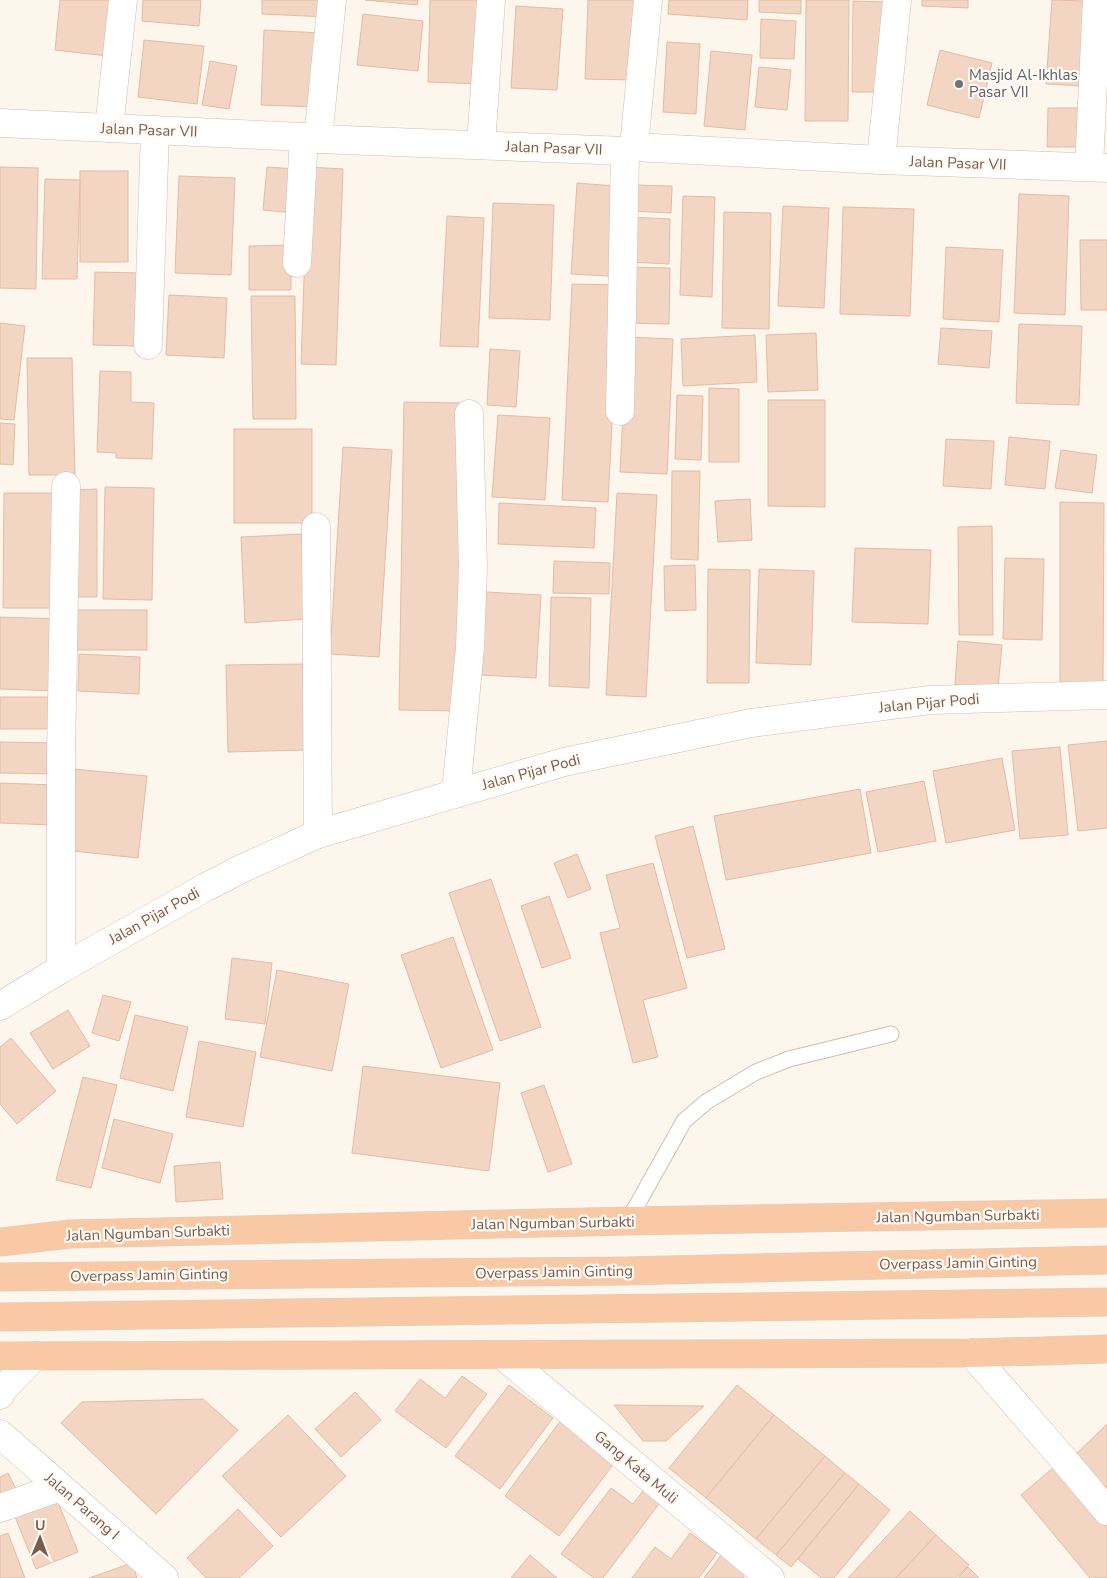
<svg xmlns="http://www.w3.org/2000/svg" width="1107" height="1578" font-family="'Nunito Sans',sans-serif">
<style>
.building{fill:#f3d5c3;stroke:#e6bba3}
.lines{fill:none;stroke-linecap:round;stroke-linejoin:round}
.service-casing{stroke:#d1beb0;stroke-width:17}
.minor-casing{stroke:#d1beb0;stroke-width:29}
.trunk-casing{stroke:#dad1cd;stroke-width:29}
.service{stroke:#fff;stroke-width:15}
.minor{stroke:#fff;stroke-width:28}
.trunk{stroke:#f9c8a4;stroke-width:28}
.worship-dot{fill:#6b7280;stroke:#fffaf3;stroke-width:2}
.labels{text-anchor:middle;stroke-width:4.5;stroke-linejoin:round;paint-order:stroke}
.worship-label{font-size:15px;fill:#5b616d;stroke:#fffaf3;text-anchor:start}
.street-label{font-size:15px;fill:#7a5c4d;stroke:#fffaf3}
</style>
<rect width="100%" height="100%" fill="#fdf6ec"/>
<g class="building">
<polygon points="60,0 113,0 107,56 55,50"/>
<polygon points="143,0 201,0 199,26 142,21"/>
<polygon points="262,0 328,0 327,17 262,14"/>
<polygon points="365,0 418,0 417,5"/>
<polygon points="430,0 484,0 482,84 428,82"/>
<polygon points="588,0 637,0 634,80 585,79"/>
<polygon points="669,0 748,0 747,20 668,14"/>
<polygon points="759,0 801,0 801,14 759,12"/>
<polygon points="806,0 849,0 848,121 805,121"/>
<polygon points="922,0 968,0 968,8 922,6"/>
<polygon points="1052,0 1086,1 1081,86 1046,84"/>
<polygon points="853,1 886,2 884,92 852,92"/>
<polygon points="516,6 563,9 557,90 511,88"/>
<polygon points="363,14 423,21 418,71 357,65"/>
<polygon points="761,19 796,21 794,59 760,58"/>
<polygon points="264,30 321,33 318,107 261,105"/>
<polygon points="144,40 204,46 197,104 138,97"/>
<polygon points="667,42 700,44 696,114 663,112"/>
<polygon points="940,50 992,63 979,118 927,105"/>
<polygon points="711,51 752,55 745,130 704,126"/>
<polygon points="210,61 237,66 229,109 202,105"/>
<polygon points="759,67 791,70 787,110 755,107"/>
<polygon points="1048,108 1081,108 1081,147 1047,147"/>
<polygon points="0,167 38,168 36,289 0,288"/>
<polygon points="267,167 297,169 293,213 263,210"/>
<polygon points="308,167 343,169 336,365 301,364"/>
<rect x="80" y="171" width="48" height="91"/>
<polygon points="179,176 235,178 231,275 175,273"/>
<polygon points="45,179 80,180 77,279 42,279"/>
<polygon points="577,183 615,186 608,276 571,274"/>
<polygon points="632,185 672,186 671,213 632,211"/>
<polygon points="1019,194 1069,196 1065,315 1014,313"/>
<polygon points="683,196 715,197 712,297 680,295"/>
<polygon points="493,203 554,205 550,320 489,318"/>
<polygon points="783,206 829,208 824,308 778,306"/>
<polygon points="843,207 914,209 910,316 840,314"/>
<polygon points="724,212 771,213 769,329 722,328"/>
<polygon points="447,216 484,218 478,347 440,346"/>
<polygon points="631,217 670,219 669,264 630,262"/>
<polygon points="1080,240 1107,240 1107,310 1081,310"/>
<polygon points="291,245 291,290 249,290 249,246"/>
<polygon points="946,247 1003,250 999,322 943,319"/>
<polygon points="628,267 670,268 669,324 627,323"/>
<polygon points="95,272 141,273 138,346 93,345"/>
<polygon points="572,284 619,285 608,502 562,500"/>
<polygon points="169,295 227,298 224,358 166,355"/>
<polygon points="251,296 295,296 296,419 253,419"/>
<polygon points="0,323 25,326 14,420 0,419"/>
<polygon points="1019,324 1082,326 1079,405 1016,403"/>
<polygon points="941,328 992,331 989,368 938,364"/>
<polygon points="816,333 818,390 768,392 766,335"/>
<polygon points="755,335 757,382 683,386 681,339"/>
<polygon points="627,337 673,339 667,474 620,472"/>
<polygon points="490,349 520,351 516,407 487,405"/>
<polygon points="27,358 72,358 75,475 29,475"/>
<polygon points="100,371 131,372 131,402 154,403 152,459 116,458 116,453 97,452"/>
<polygon points="709,388 739,389 739,462 709,462"/>
<polygon points="677,395 703,396 701,460 675,459"/>
<polygon points="768,400 825,400 825,507 768,506"/>
<polygon points="404,402 463,403 458,711 399,710"/>
<polygon points="498,415 550,418 545,500 492,497"/>
<polygon points="0,423 15,424 13,465 0,464"/>
<rect x="234" y="429" width="78" height="94"/>
<polygon points="1009,437 1050,441 1045,489 1005,485"/>
<polygon points="946,439 994,441 991,489 943,486"/>
<polygon points="343,447 392,450 379,657 330,654"/>
<polygon points="1061,450 1097,455 1092,493 1055,488"/>
<polygon points="672,471 700,471 698,560 671,559"/>
<polygon points="105,487 154,488 152,600 103,599"/>
<polygon points="97,489 97,597 73,597 74,490"/>
<polygon points="4,493 63,493 62,608 3,608"/>
<polygon points="617,493 657,495 646,697 606,695"/>
<polygon points="750,499 752,540 718,542 715,501"/>
<polygon points="1060,502 1104,503 1103,683 1060,683"/>
<polygon points="499,503 596,508 594,548 498,544"/>
<polygon points="992,526 993,635 959,635 958,527"/>
<polygon points="302,534 306,619 245,623 241,537"/>
<polygon points="855,548 931,550 928,624 852,622"/>
<polygon points="1005,558 1044,559 1042,640 1003,639"/>
<polygon points="554,561 610,563 609,594 553,593"/>
<polygon points="695,565 696,610 665,611 664,566"/>
<polygon points="708,569 750,570 749,683 707,683"/>
<polygon points="759,569 814,571 811,665 756,663"/>
<polygon points="486,592 541,595 536,678 481,675"/>
<polygon points="551,597 591,598 589,688 549,686"/>
<rect x="77" y="610" width="70" height="40"/>
<polygon points="0,617 62,619 59,691 0,689"/>
<polygon points="958,641 1002,645 998,688 955,685"/>
<polygon points="79,654 140,657 139,694 78,691"/>
<polygon points="303,664 305,750 228,752 226,665"/>
<rect x="0" y="697" width="51" height="32"/>
<polygon points="1107,741 1107,828 1078,831 1068,745"/>
<polygon points="0,742 57,743 56,774 0,773"/>
<polygon points="1060,747 1068,835 1020,839 1012,751"/>
<polygon points="1002,758 1015,830 946,843 933,771"/>
<polygon points="73,769 147,776 138,858 64,850"/>
<polygon points="924,781 936,841 878,852 866,792"/>
<polygon points="0,783 54,785 52,825 0,823"/>
<polygon points="860,789 871,853 726,880 714,816"/>
<polygon points="693,826 725,949 687,958 655,836"/>
<polygon points="577,854 591,889 568,898 554,863"/>
<polygon points="653,863 687,988 643,1000 658,1057 633,1063 600,933 620,928 606,875"/>
<polygon points="491,879 541,1027 500,1041 449,893"/>
<polygon points="549,896 571,958 542,968 521,906"/>
<polygon points="453,937 493,1050 441,1068 401,955"/>
<polygon points="232,958 272,963 265,1024 225,1019"/>
<polygon points="277,970 349,984 332,1071 260,1057"/>
<polygon points="103,995 131,1002 119,1041 92,1033"/>
<polygon points="68,1010 90,1046 53,1069 30,1033"/>
<polygon points="135,1015 188,1027 173,1091 120,1078"/>
<polygon points="11,1038 56,1091 17,1124 0,1104 0,1047"/>
<polygon points="199,1041 256,1052 243,1127 186,1117"/>
<polygon points="363,1066 500,1083 489,1171 352,1153"/>
<polygon points="83,1077 117,1085 91,1188 56,1180"/>
<polygon points="544,1085 572,1164 548,1172 521,1093"/>
<polygon points="114,1119 173,1134 160,1183 102,1168"/>
<polygon points="220,1162 223,1199 176,1202 174,1166"/>
<polygon points="462,1376 487,1394 446,1448 395,1411 420,1379 445,1398"/>
<polygon points="509,1385 553,1418 500,1489 455,1456"/>
<polygon points="737,1385 774,1415 706,1498 669,1468"/>
<polygon points="355,1392 381,1420 341,1457 315,1429"/>
<polygon points="203,1399 238,1430 156,1514 61,1423 82,1402"/>
<polygon points="614,1405 704,1406 666,1441 643,1441"/>
<polygon points="288,1415 346,1476 281,1537 222,1476"/>
<polygon points="774,1415 825,1456 756,1539 706,1498"/>
<polygon points="561,1420 616,1461 559,1536 505,1496"/>
<polygon points="1107,1424 1107,1488 1074,1456"/>
<polygon points="825,1456 845,1473 776,1555 756,1539"/>
<polygon points="1060,1462 1107,1520 1107,1578 1090,1578 1021,1495"/>
<polygon points="8,1473 16,1489 0,1496 0,1477"/>
<polygon points="845,1473 859,1484 791,1567 776,1555"/>
<polygon points="859,1484 890,1510 834,1578 821,1578 798,1559"/>
<polygon points="646,1487 662,1500 603,1578 594,1578 561,1554 611,1488 633,1504"/>
<polygon points="56,1497 78,1552 36,1569 14,1514"/>
<polygon points="238,1509 273,1546 239,1578 206,1578 187,1558"/>
<polygon points="910,1511 936,1535 896,1578 848,1578"/>
<polygon points="8,1533 25,1578 0,1578 0,1536"/>
<polygon points="690,1533 717,1553 699,1578 632,1578 655,1547 671,1559"/>
<polygon points="936,1535 969,1565 956,1578 896,1578"/>
<polygon points="722,1554 747,1572 743,1578 704,1578"/>
<polygon points="530,1555 557,1578 511,1578"/>
<polygon points="132,1563 137,1578 89,1578"/>
<polygon points="968,1567 979,1578 958,1578"/>
</g>
<g class="lines">
<defs>
<polyline id="service" points="628,1221 684,1121 706,1102 756,1072 789,1059 891,1034"/>
<g id="minor">
<polyline points="0,123 304,137 318,139 625,151 634,147 881,160 1107,168"/>
<polyline points="109,128 123,0"/>
<polyline points="318,139 332,0"/>
<polyline points="481,145 491,0"/>
<polyline points="634,147 648,0"/>
<polyline points="881,160 897,0"/>
<polyline points="1089,167 1097,0"/>
<polyline points="297,263 304,137"/>
<polyline points="148,345 155,130"/>
<polyline points="620,411 625,151"/>
<polyline points="316,527 318,834"/>
<polyline points="456,792 470,648 473,567 469,414"/>
<polyline points="61,969 61,756 66,486"/>
<polyline points="0,1006 61,969 206,887 241,869 318,834 564,762 751,723 930,700 1107,695"/>
<polyline points="971,1353 1059,1454 1107,1511"/>
<polyline points="502,1355 770,1578"/>
<polyline points="0,1395 2,1390 35,1356"/>
<polyline points="0,1434 164,1578"/>
<polyline points="0,1508 60,1487"/>
</g>
<g id="trunk">
<polyline points="0,1242 70,1234 628,1221 1107,1213"/>
<polyline points="0,1277 624,1271 1107,1260"/>
<polyline points="0,1317 1107,1302"/>
<polyline points="0,1356 971,1353 1107,1349"/>
</g>
</defs>
<use href="#service" class="service-casing"/>
<use href="#minor" class="minor-casing"/>
<use href="#trunk" class="trunk-casing"/>
<use href="#service" class="service"/>
<use href="#minor" class="minor"/>
<use href="#trunk" class="trunk"/>
</g>
<circle class="worship-dot" cx="959" cy="84" r="5"/>
<g class="labels">
<g class="worship-label">
<text x="969" y="80">Masjid Al-Ikhlas<tspan x="969" dy="17">Pasar VII</tspan></text>
</g>
<g class="street-label">
<text transform="translate(149 130) rotate(2)" y="5">Jalan Pasar VII</text>
<text transform="translate(554 148) rotate(2)" y="5">Jalan Pasar VII</text>
<text transform="translate(958 163) rotate(2)" y="5">Jalan Pasar VII</text>
<text transform="translate(929 703) rotate(-5)" y="5">Jalan Pijar Podi</text>
<text transform="translate(531 772) rotate(-15)" y="5">Jalan Pijar Podi</text>
<text transform="translate(154 916) rotate(-29)" y="5">Jalan Pijar Podi</text>
<text transform="translate(958 1216) rotate(-1)" y="5">Jalan Ngumban Surbakti</text>
<text transform="translate(553 1223) rotate(-1)" y="5">Jalan Ngumban Surbakti</text>
<text transform="translate(148 1233) rotate(-2)" y="5">Jalan Ngumban Surbakti</text>
<text transform="translate(958 1263) rotate(-1)" y="5">Overpass Jamin Ginting</text>
<text transform="translate(554 1272) rotate(-1)" y="5">Overpass Jamin Ginting</text>
<text transform="translate(149 1275) rotate(-1)" y="5">Overpass Jamin Ginting</text>
<text transform="translate(636 1467) rotate(40)" y="5">Gang Kata Muli</text>
<text transform="translate(82 1506) rotate(41)" y="5">Jalan Parang I</text>
</g>
</g>
<g transform="translate(40 1538) rotate(1)" stroke="#fffaf3" stroke-width="4" paint-order="stroke">
<path d="M0-4L9 19L0 12L-9 19Z" fill="#7a5c4d"/>
<text y="-8" font-size="14" font-weight="bold" text-anchor="middle" fill="#7a5c4d">U</text>
</g>
</svg>
